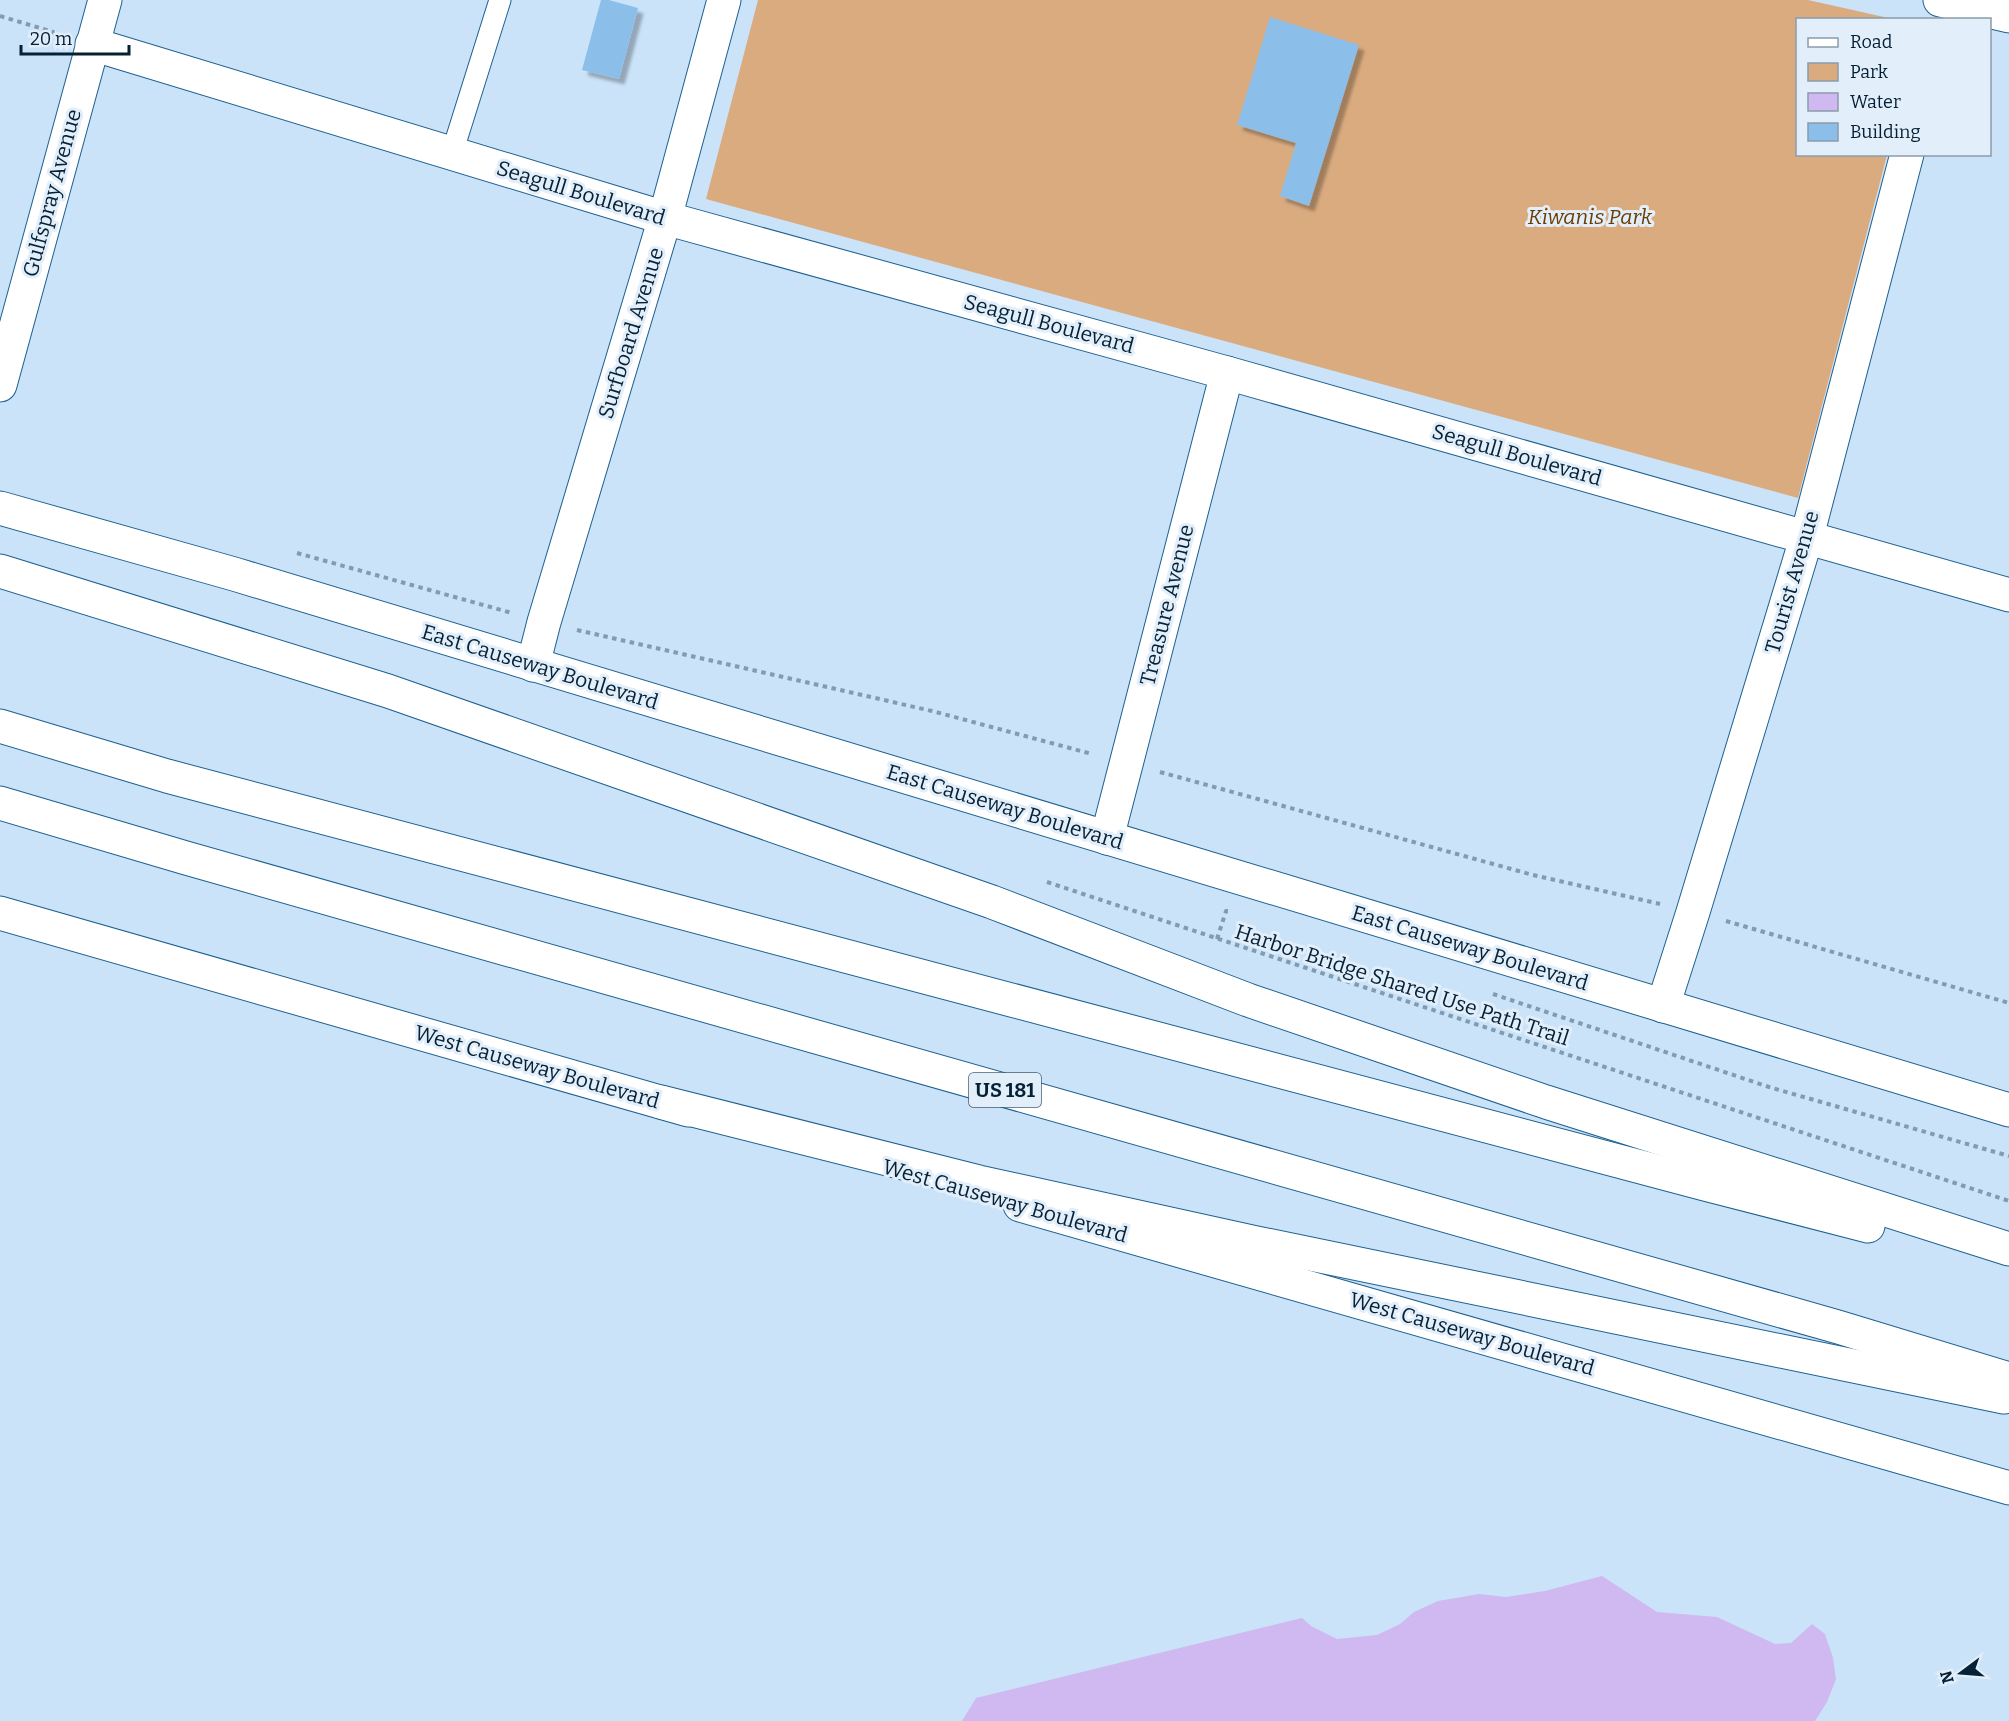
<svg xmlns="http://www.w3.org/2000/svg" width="2009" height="1721" font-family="Bitter,serif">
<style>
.green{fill:#daab7f}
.water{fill:#d0b8f0}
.building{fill:#8bbfea;filter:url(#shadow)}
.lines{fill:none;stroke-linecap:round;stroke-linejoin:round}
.lane-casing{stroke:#1d6090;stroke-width:23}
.street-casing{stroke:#1d6090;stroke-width:35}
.secondary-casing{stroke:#1d6090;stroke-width:35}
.highway-casing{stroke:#1d6090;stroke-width:35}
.path{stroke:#819bb0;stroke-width:4;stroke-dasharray:4.5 4.5;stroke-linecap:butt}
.lane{stroke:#fff;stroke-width:21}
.street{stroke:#fff;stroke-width:33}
.secondary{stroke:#fff;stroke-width:33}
.highway{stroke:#fff;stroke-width:33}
.labels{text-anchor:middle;stroke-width:6;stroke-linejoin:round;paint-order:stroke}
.shield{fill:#e2eefa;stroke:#475e70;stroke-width:1.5}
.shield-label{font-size:20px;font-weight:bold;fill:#052135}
.street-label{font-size:21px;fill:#052135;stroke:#e2eefa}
.park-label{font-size:21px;font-style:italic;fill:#6b3e04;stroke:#e2eefa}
</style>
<defs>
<filter id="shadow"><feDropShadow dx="5.5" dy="5.5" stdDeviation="1.5" flood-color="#0004"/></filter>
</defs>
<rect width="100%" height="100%" fill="#cae3f9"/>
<polygon class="green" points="758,0 1808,0 1893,19 1798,20 1798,154 1887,155 1798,498 706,199"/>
<polygon class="water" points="1602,1576 1657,1612 1717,1617 1775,1644 1791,1643 1812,1624 1825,1634 1833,1658 1836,1679 1827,1702 1815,1721 962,1721 976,1698 1302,1618 1311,1626 1337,1639 1377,1635 1400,1624 1414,1612 1438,1601 1479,1594 1506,1597 1545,1591"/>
<g class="building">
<polygon points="601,0 609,0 638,8 619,79 582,70"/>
<polygon points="1270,17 1359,45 1309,206 1280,196 1296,143 1237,125"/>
</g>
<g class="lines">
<defs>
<polyline id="lane" points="452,153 500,0"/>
<g id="street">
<polyline points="92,44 665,218 1227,373 2009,595"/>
<polyline points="0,385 105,0"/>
<polyline points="533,665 544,622 665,218 724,0"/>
<polyline points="1107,838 1227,373"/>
<polyline points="1663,1006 1693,912 1807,536 1907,154"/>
</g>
<g id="secondary">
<polyline points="1940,0 2009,16"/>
<polyline points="0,508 234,574 2009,1110"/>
<polyline points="0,913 688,1110"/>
<polyline points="1020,1205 2009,1488"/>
</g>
<g id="highway">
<polyline points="0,571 388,691 992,902 1248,1000 1546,1102 2009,1249"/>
<polyline points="0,726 167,776 1705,1184 1868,1226"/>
<polyline points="0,803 186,858 1838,1327 2009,1379"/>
<polyline points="661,1102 979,1182 1257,1243 2004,1397"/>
</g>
</defs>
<use href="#lane" class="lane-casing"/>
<use href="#street" class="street-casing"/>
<use href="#secondary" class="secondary-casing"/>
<use href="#highway" class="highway-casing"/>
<g class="path">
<polyline points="0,16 60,34"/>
<polyline points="297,553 512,613"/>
<polyline points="577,630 932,711 1092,754"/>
<polyline points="1160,772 1533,875 1660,904"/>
<polyline points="1047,882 2009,1201"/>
<polyline points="1726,921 2009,1003"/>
<polyline points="1217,939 1226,911 1228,911"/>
<polyline points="1493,994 1769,1087 2009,1156"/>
</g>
<use href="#lane" class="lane"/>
<use href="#street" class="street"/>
<use href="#secondary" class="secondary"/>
<use href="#highway" class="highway"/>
</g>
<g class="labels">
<rect class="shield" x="969" y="1073" width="72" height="34" rx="4.5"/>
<g class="shield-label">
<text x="1005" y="1097">US 181</text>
</g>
<g class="street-label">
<text transform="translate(52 193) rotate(-75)" y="7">Gulfspray Avenue</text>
<text transform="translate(581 193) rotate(17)" y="7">Seagull Boulevard</text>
<text transform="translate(1049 324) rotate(15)" y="7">Seagull Boulevard</text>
<text transform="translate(631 333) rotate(-73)" y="7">Surfboard Avenue</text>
<text transform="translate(1517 455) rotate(16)" y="7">Seagull Boulevard</text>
<text transform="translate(1792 582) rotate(-74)" y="7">Tourist Avenue</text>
<text transform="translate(1167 605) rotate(-76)" y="7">Treasure Avenue</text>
<text transform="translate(540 667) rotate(17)" y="7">East Causeway Boulevard</text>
<text transform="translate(1005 807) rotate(17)" y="7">East Causeway Boulevard</text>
<text transform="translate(1470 948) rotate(17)" y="7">East Causeway Boulevard</text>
<text transform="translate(1402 985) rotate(18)" y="7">Harbor Bridge Shared Use Path Trail</text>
<text transform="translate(537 1067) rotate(16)" y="7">West Causeway Boulevard</text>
<text transform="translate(1005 1201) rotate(16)" y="7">West Causeway Boulevard</text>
<text transform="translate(1472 1334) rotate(16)" y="7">West Causeway Boulevard</text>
</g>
<g class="park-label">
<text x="1590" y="224">Kiwanis Park</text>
</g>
</g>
<rect x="1796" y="18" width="195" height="138" fill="#e2eefa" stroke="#8a9cab" stroke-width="1.5"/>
<rect x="1808" y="38" width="30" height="9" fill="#ffffff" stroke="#8a9cab" stroke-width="1.5"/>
<text x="1850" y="48" font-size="18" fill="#052135">Road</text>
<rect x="1808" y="63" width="30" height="18" fill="#daab7f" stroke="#8a9cab" stroke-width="1.5"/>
<text x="1850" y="78" font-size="18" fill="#052135">Park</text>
<rect x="1808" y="93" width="30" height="18" fill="#d0b8f0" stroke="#8a9cab" stroke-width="1.5"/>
<text x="1850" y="108" font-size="18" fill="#052135">Water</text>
<rect x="1808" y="123" width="30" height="18" fill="#8bbfea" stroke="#8a9cab" stroke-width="1.5"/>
<text x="1850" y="138" font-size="18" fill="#052135">Building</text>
<g transform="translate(1961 1673) rotate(254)" stroke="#e2eefa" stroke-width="4.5" paint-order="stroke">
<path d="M0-4.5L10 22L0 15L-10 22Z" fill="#052135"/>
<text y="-9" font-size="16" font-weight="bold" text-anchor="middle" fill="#052135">N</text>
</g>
<path d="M21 45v9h108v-9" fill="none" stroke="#052135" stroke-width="3"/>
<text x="30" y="45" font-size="18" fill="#052135" stroke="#e2eefa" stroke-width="4.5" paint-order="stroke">20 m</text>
</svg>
